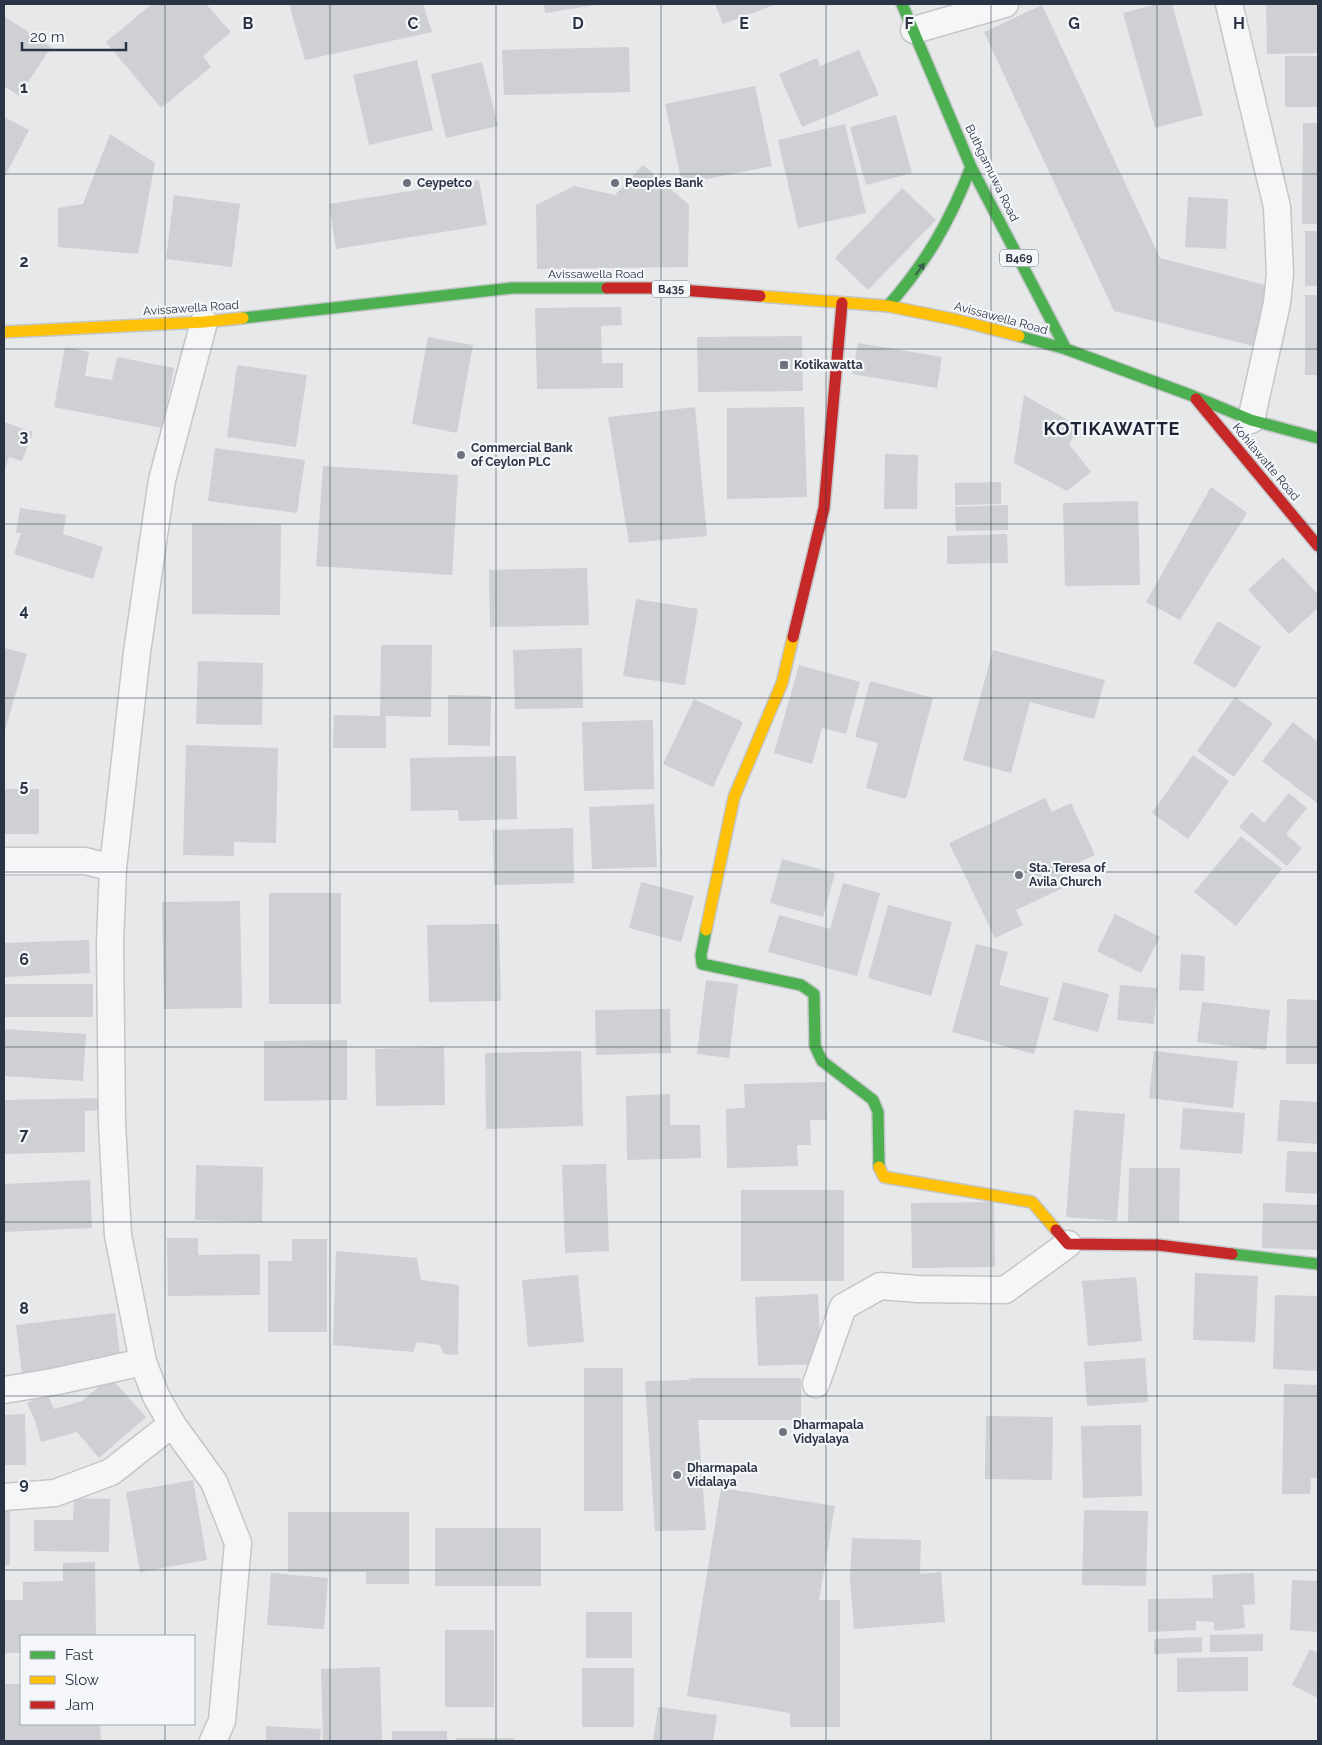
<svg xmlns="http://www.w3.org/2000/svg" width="1322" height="1745" font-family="Raleway,sans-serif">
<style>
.building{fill:#ced0d3}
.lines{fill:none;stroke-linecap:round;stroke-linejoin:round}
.street-casing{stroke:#c4c6c8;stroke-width:29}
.fast-casing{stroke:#c4c6c8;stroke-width:14}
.slow-casing{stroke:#c4c6c8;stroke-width:14}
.jam-casing{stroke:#c4c6c8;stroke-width:14}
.street{stroke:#f5f6f7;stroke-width:26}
.fast{stroke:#4caf50;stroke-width:11}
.slow{stroke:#ffc107;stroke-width:11}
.jam{stroke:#c62828;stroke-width:11}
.oneway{fill:#375f49}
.grid{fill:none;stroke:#2b3445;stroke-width:1;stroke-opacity:0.55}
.poi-dot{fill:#6c737f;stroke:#f4f6f9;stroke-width:2}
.labels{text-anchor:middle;stroke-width:4.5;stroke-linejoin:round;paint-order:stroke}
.shield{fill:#f4f6f9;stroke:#676e7b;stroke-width:1}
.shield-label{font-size:11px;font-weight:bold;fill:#2b3445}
.street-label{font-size:12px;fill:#2b3445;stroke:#f4f6f9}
.poi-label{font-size:12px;font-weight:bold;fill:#2b3445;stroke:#f4f6f9;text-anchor:start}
.district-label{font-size:18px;font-weight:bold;letter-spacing:1px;fill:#1d2536;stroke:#f4f6f9}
.grid-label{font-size:16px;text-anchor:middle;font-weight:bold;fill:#2b3445;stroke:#f4f6f9;stroke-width:4.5;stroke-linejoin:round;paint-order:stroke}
</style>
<rect width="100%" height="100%" fill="#e6e8ea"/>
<g class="building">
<polygon points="152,4 206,4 231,32 203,56 211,67 161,108 106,42"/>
<polygon points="289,4 423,4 432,32 305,60"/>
<polygon points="544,4 596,4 596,5 545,13"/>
<polygon points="715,4 777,4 723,24"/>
<polygon points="1157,4 1172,4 1203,115 1155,128 1123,13"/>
<polygon points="1266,4 1318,4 1318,53 1267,54"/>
<polygon points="1042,5 1160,258 1277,288 1261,348 1114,311 984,32"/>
<polygon points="4,16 51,47 19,96 4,86"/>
<polygon points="629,47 630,92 504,95 502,50"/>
<polygon points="859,50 879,95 802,127 779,74 817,58 820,66"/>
<rect x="1285" y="56" width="33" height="51"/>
<polygon points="417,60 433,130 369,145 353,75"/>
<polygon points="482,62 498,126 446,138 431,74"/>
<polygon points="755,86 772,166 682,184 665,104"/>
<polygon points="896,115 912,173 866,185 850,127"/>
<polygon points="4,117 29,130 4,178"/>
<polygon points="1303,123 1318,123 1318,224 1302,224"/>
<polygon points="845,124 866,213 798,228 778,140"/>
<polygon points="110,134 155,163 138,254 58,247 58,208 83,204"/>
<polygon points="643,165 689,205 688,267 537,269 536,205 574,186 615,195"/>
<polygon points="479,180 487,225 336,249 329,204"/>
<polygon points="902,188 936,220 868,290 835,258"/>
<polygon points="174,195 240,204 232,267 166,259"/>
<polygon points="1188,197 1228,199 1226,249 1185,247"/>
<rect x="1305" y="231" width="13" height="55"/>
<rect x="1305" y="295" width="13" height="80"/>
<polygon points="621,307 622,325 601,326 602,363 623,363 623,388 537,389 535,308"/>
<polygon points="802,336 803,391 698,392 697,337"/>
<polygon points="428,337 473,345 457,433 412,424"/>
<polygon points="858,343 942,357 937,388 852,374"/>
<polygon points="65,347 89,352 85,376 112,380 117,357 174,368 162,428 54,407"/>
<polygon points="237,365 307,375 296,447 227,437"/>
<polygon points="1024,395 1080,427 1069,444 1091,472 1067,491 1014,463"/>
<polygon points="695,407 707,536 629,543 608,417"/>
<polygon points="804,407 807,497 727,499 727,408"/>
<polygon points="4,422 33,432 22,461 9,457 4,471"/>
<polygon points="215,448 305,460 297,513 208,501"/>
<polygon points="885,454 918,455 917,509 884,509"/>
<polygon points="323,466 458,475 452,575 316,566"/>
<polygon points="1001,482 1001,504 955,505 955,483"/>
<polygon points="1211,487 1247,513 1180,620 1146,602"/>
<polygon points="1138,501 1140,585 1065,586 1063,503"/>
<polygon points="1008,505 1008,530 956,531 955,507"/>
<polygon points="20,508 66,515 63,534 103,547 93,579 14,554 21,533 16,533"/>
<polygon points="192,523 281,524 280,615 192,614"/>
<polygon points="1007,534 1008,563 947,564 947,536"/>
<polygon points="1283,557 1318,594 1318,608 1289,634 1248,590"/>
<polygon points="587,568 589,625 490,627 489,570"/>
<polygon points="636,599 698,609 685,685 623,676"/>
<polygon points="1218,621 1261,647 1235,688 1193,663"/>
<polygon points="381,645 432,645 431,717 386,716 386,748 333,748 334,715 380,716"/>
<polygon points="4,648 27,654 4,734"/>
<polygon points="582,648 583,708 515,709 513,650"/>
<polygon points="993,650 1105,680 1094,719 1030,702 1011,773 963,760"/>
<polygon points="198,661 263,663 262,725 196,724"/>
<polygon points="799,665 860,682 846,734 822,728 812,764 774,753"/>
<polygon points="870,681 933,698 906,799 866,788 878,743 855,737"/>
<polygon points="448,695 491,696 490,746 448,745"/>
<polygon points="1235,697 1273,723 1234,777 1197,751"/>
<polygon points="694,699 743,722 713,787 663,764"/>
<polygon points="653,720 654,789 584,791 582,722"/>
<polygon points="1293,722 1318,742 1318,804 1262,761"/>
<polygon points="186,745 278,748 276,843 234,842 234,856 183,855"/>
<polygon points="1193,755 1229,781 1188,839 1152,813"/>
<polygon points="516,756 517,819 459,821 458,810 411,811 410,758"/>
<rect x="4" y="789" width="35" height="45"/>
<polygon points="1289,793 1307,808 1286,834 1302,848 1287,866 1239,827 1252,812 1264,823"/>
<polygon points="1045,798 1052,812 1071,803 1095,855 1069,867 1076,882 1016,910 1023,925 995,938 949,843"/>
<polygon points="654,804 657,867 592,869 589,807"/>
<polygon points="573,828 574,883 494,885 493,830"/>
<polygon points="1241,836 1282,869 1236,926 1194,892"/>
<polygon points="782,859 835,873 823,917 770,903"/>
<polygon points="641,882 694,896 681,942 629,928"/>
<polygon points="843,883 880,893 857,976 768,952 779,915 830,929"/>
<rect x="269" y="893" width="72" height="111"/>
<polygon points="240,901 242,1008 164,1009 162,902"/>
<polygon points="888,905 952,922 931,996 868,978"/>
<polygon points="1115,914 1160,937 1141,973 1097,951"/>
<polygon points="499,924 501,1001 429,1002 427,925"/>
<polygon points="89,940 90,973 4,977 4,943"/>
<polygon points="976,944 1008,952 999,985 1049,998 1034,1054 952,1032"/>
<polygon points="1181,954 1205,956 1204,991 1179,990"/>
<polygon points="706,980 738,984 729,1058 697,1054"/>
<polygon points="1063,982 1109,994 1098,1032 1053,1020"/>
<rect x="5" y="984" width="88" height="33"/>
<polygon points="1120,985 1157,988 1154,1024 1117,1020"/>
<polygon points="1287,999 1318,1000 1318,1064 1286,1064"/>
<polygon points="1202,1002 1270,1010 1266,1050 1197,1042"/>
<polygon points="670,1009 671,1053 596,1055 595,1010"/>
<polygon points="4,1029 86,1034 83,1081 4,1076"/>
<polygon points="347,1040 347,1100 264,1101 264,1041"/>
<polygon points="444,1047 445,1105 376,1106 375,1049"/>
<polygon points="581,1051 583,1126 486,1129 485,1053"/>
<polygon points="1154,1051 1238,1061 1233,1108 1149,1098"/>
<polygon points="826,1082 827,1120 810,1120 811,1145 797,1145 798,1166 727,1168 726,1109 745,1108 744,1084"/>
<polygon points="670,1094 670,1125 700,1125 701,1158 627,1160 626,1096"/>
<polygon points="101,1098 101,1110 85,1111 85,1152 4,1154 4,1100"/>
<polygon points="1280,1100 1318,1102 1318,1144 1277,1141"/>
<polygon points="1183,1108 1245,1113 1242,1154 1180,1149"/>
<polygon points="1074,1110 1125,1114 1117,1221 1066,1217"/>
<polygon points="1287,1151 1318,1152 1318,1194 1285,1192"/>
<polygon points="606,1164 609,1251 565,1253 562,1165"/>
<polygon points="196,1165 263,1167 262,1222 195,1220"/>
<polygon points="1129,1168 1180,1168 1179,1223 1128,1222"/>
<polygon points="90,1180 92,1228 4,1232 4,1184"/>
<rect x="741" y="1190" width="103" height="91"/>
<polygon points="994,1202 995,1267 912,1268 911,1203"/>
<polygon points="1263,1203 1318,1205 1318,1250 1262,1248"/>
<polygon points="167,1238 198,1238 198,1255 260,1254 260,1295 168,1296"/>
<polygon points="292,1239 327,1239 327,1332 268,1332 268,1261 292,1261"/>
<polygon points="336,1251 417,1258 421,1280 459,1285 458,1355 444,1354 440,1345 417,1342 413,1352 333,1345"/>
<polygon points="1195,1273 1258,1276 1255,1342 1193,1340"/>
<polygon points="578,1275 584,1342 528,1347 522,1280"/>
<polygon points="1136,1277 1142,1341 1088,1346 1082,1281"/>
<polygon points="818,1294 821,1364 758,1366 755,1297"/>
<polygon points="1275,1295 1318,1296 1318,1371 1273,1369"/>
<polygon points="115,1313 121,1363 22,1374 16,1325"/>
<polygon points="1145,1358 1148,1402 1087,1406 1084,1362"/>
<rect x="584" y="1368" width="39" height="143"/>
<polygon points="110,1377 146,1417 99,1458 77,1432 41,1442 35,1421 27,1403 47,1394 54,1409 82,1401"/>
<polygon points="689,1378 801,1378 801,1420 698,1420 706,1530 655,1531 645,1381 689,1380"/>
<polygon points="1284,1384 1318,1385 1318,1478 1311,1478 1310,1494 1282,1494"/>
<polygon points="25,1414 26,1465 4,1465 4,1415"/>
<polygon points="986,1416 1053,1417 1052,1480 985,1479"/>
<polygon points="1141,1425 1142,1496 1083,1498 1081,1426"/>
<polygon points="193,1480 207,1560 140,1572 126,1492"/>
<polygon points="721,1488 835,1506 819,1600 840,1600 840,1727 790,1727 790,1713 687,1696"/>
<polygon points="74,1498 110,1499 109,1552 34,1551 34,1520 73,1520"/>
<rect x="4" y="1508" width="6" height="57"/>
<polygon points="1084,1510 1148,1511 1146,1586 1082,1585"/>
<polygon points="288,1512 409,1512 409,1584 366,1584 366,1572 288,1572"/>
<rect x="435" y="1528" width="106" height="58"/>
<polygon points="852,1538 921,1540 920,1574 941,1572 945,1622 854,1629 850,1579"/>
<polygon points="95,1562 96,1636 21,1636 21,1653 4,1653 4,1600 23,1600 23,1582 63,1581 63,1563"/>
<polygon points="271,1573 328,1578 324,1629 267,1625"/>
<polygon points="1254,1573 1255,1604 1243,1605 1245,1628 1214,1631 1214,1622 1196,1621 1196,1630 1148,1632 1148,1599 1213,1598 1212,1575"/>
<polygon points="1292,1580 1318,1581 1318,1632 1290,1630"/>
<rect x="586" y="1612" width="46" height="46"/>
<rect x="445" y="1630" width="49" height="77"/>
<polygon points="1263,1634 1263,1651 1210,1652 1210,1635"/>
<polygon points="1202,1637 1202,1652 1154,1654 1154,1639"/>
<polygon points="1310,1649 1318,1653 1318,1698 1292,1685"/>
<polygon points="1248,1657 1248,1691 1177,1692 1177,1658"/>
<polygon points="380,1667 382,1741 323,1741 321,1669"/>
<rect x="582" y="1668" width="52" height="59"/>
<polygon points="4,1684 21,1684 21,1724 100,1724 101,1741 4,1741"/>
<polygon points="658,1707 717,1715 713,1741 653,1741"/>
<polygon points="266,1726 321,1729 320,1741 266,1741"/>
<rect x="392" y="1731" width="55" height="10"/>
<rect x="456" y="1738" width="58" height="3"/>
</g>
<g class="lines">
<defs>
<g id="street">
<polyline points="1229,4 1277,207 1280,274 1277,303 1251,420"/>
<polyline points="914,30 1005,4"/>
<polyline points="204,322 162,480 137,652 113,868 110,942 112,1123 118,1235 143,1362 156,1396 172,1424 214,1482 238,1543 222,1721 213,1741"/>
<polyline points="4,861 85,861 113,868"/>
<polyline points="816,1384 843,1307 880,1286 918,1289 1005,1290 1068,1244"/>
<polyline points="4,1390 53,1382 143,1362"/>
<polyline points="4,1497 55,1493 111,1472 172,1424"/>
</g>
<g id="fast">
<polyline points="902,4 971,167 1066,349"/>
<path d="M888,306c38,-43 62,-85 83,-139"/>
<polyline points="243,318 512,288 607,288"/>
<polyline points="1019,336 1066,349 1193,396 1251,420 1318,438"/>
<polyline points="706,930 701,955 702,964 801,985 814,994 815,1046 822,1061 873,1100 878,1112 879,1167"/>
<polyline points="1232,1254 1318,1264"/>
</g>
<g id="slow">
<polyline points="760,296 888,306 957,320 1019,336"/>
<polyline points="4,332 204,322 243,318"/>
<polyline points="706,930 734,797 782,683 793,637"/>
<polyline points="879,1167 884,1177 1032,1202 1056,1230"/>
</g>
<g id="jam">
<polyline points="607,288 654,288 760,296"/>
<polyline points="1196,399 1318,546"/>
<polyline points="793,637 824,508 842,303"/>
<polyline points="1056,1230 1068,1244 1158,1245 1232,1254"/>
</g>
</defs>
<use href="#street" class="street-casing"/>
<use href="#fast" class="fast-casing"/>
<use href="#slow" class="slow-casing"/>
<use href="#jam" class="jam-casing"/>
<use href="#street" class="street"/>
<use href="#fast" class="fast"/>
<use href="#slow" class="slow"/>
<use href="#jam" class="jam"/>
</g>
<defs><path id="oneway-solid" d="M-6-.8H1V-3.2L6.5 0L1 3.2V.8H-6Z" transform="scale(1.25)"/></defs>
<use class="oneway" href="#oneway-solid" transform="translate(920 269) rotate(-53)"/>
<path class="grid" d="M165,4v1632M330,4v1737M496,4v1737M661,4v1737M826,4v1737M991,4v1737M1157,4v1737M4,174h1314M4,349h1314M4,524h1314M4,698h1314M4,872h1314M4,1047h1314M4,1222h1314M4,1396h1314M4,1570h1314M165,1724v17"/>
<g class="poi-dot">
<circle cx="407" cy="183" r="5"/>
<circle cx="615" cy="183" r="5"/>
<rect x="779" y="360" width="10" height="10" rx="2.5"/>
<circle cx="461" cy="455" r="5"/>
<circle cx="1019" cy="875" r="5"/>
<circle cx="783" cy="1432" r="5"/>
<circle cx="677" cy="1475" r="5"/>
</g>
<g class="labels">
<g class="shield">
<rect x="1000" y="249.5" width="38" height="17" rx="4"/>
<rect x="652" y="280.5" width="38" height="17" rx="4"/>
</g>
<g class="shield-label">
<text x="1019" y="262">B469</text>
<text x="671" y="293">B435</text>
</g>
<g class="street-label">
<text transform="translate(992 173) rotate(64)" y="4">Buthgamuwa Road</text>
<text x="596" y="278">Avissawella Road</text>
<text transform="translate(191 308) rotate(-4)" y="4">Avissawella Road</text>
<text transform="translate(1001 318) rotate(15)" y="4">Avissawella Road</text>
<text transform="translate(1266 462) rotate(50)" y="4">Kohilawatte Road</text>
</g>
<g class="poi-label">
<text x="417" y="187">Ceypetco</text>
<text x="625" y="187">Peoples Bank</text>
<text x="794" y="369">Kotikawatta</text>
<text x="471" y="452">Commercial Bank<tspan x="471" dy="14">of Ceylon PLC</tspan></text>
<text x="1029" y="872">Sta. Teresa of<tspan x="1029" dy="14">Avila Church</tspan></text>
<text x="793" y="1429">Dharmapala<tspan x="793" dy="14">Vidyalaya</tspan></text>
<text x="687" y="1472">Dharmapala<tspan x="687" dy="14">Vidalaya</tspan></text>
</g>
<g class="district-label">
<text x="1112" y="435">KOTIKAWATTE</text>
</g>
</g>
<g class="grid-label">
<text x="248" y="29">B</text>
<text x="413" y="29">C</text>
<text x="578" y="29">D</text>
<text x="744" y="29">E</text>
<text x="909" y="29">F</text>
<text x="1074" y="29">G</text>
<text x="1239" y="29">H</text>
<text x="24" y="93">1</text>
<text x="24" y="267">2</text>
<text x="24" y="442">3</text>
<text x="24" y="616">4</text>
<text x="24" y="791">5</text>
<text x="24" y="965">6</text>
<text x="24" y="1140">7</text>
<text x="24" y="1314">8</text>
<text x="24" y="1489">9</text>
</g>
<rect width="1322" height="1745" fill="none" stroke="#2b3445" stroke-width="10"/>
<rect x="20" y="1635" width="175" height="90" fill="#f4f6f9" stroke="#a4a8b1"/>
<rect x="30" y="1651" width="25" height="8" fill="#4caf50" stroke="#a4a8b1"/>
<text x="65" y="1660" font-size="15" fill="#2b3445">Fast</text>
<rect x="30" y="1676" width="25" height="8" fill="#ffc107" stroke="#a4a8b1"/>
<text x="65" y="1685" font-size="15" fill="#2b3445">Slow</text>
<rect x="30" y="1701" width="25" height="8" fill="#c62828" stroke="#a4a8b1"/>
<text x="65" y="1710" font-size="15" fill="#2b3445">Jam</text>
<path d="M22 42v8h104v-8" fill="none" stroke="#2b3445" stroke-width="2.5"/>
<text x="30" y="42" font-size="15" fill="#2b3445" stroke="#f4f6f9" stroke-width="4" paint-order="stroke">20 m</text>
</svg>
